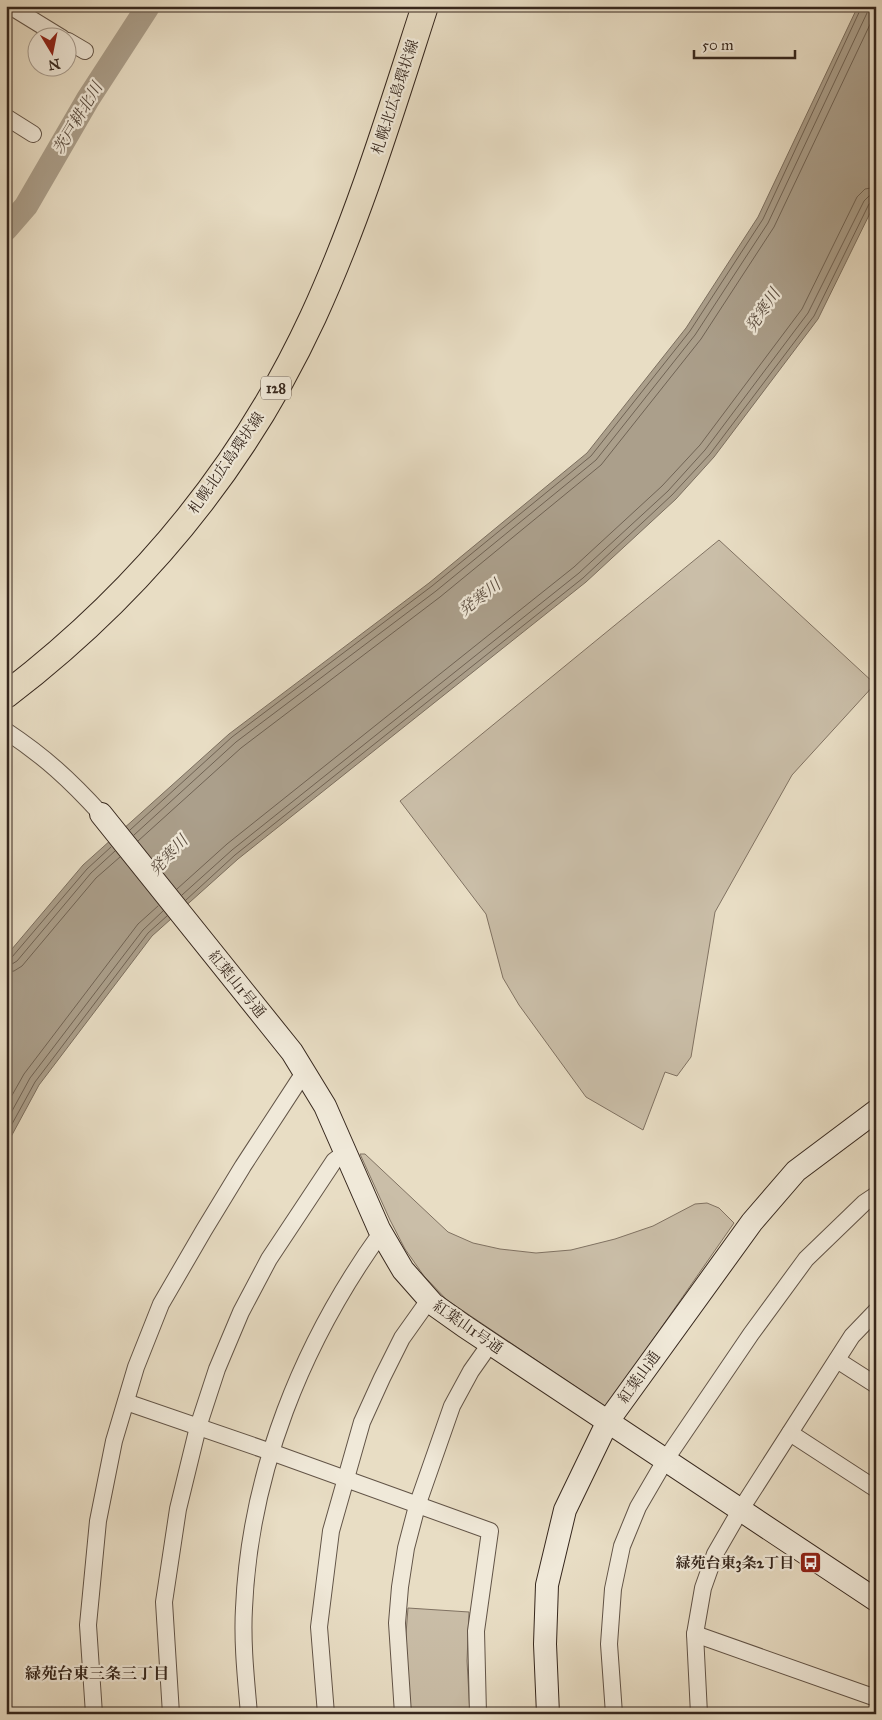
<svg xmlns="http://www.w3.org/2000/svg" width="882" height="1720" font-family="'IM FELL Great Primer','Noto Serif JP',serif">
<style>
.green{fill:#cabea8;stroke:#807262}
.water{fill:#ab9f8b;stroke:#7c6f5f}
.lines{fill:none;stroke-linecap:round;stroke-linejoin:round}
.shore{stroke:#706354;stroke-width:1}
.stream{stroke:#7c6f5f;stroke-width:4}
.river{stroke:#ab9f8b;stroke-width:24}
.street-casing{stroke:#625447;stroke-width:18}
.secondary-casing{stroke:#36271d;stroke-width:24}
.primary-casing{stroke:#36271d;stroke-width:28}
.street{stroke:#f0e9d9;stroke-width:16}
.secondary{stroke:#f0e9d9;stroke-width:22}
.primary{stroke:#e8ddc4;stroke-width:26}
.labels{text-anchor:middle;stroke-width:4.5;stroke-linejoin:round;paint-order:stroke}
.shield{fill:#f0e9d9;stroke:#6e6155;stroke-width:1}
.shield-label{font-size:14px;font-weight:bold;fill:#36271d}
.street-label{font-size:15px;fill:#36271d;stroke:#f0e9d9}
.poi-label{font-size:15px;font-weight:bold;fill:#36271d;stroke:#f0e9d9;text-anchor:end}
.water-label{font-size:16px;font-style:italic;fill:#594b3e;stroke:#f0e9d9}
.neighbourhood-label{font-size:16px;font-weight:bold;fill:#36271d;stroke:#f0e9d9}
</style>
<rect width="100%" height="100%" fill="#e8ddc4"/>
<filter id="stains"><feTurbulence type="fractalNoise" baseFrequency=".004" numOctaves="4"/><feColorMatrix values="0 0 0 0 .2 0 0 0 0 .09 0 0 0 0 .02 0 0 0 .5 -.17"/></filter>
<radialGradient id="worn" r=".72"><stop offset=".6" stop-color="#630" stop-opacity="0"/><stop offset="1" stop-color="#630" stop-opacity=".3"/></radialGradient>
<g class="green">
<polygon points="719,540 875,684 792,775 715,912 691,1057 677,1076 665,1072 643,1130 586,1097 519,1005 503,978 486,914 400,801"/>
<polygon points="360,1154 365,1154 448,1232 473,1243 500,1249 536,1253 571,1250 615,1239 653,1226 695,1204 707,1203 719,1208 734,1223 606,1407 447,1300 424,1276 405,1249 390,1220"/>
<polygon points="408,1608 469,1612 467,1661 470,1714 409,1714 406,1634"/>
</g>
<polygon class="water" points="858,6 876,6 876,201 818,319 714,457 676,499 586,582 238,859 152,936 39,1085 6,1146 6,956 83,865 229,734 429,583 587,453 686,328 758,217"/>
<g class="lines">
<g class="shore">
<polyline points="130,830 232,737 432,586 591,456 690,331 763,219 862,6"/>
<polyline points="134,835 236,742 436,591 596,460 695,335 768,223 867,13 868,6"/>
<polyline points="138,841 241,748 440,597 601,465 701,339 774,227 874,16 876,8"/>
<polyline points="177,889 227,844 574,567 662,486 700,445 802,309 857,197 865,189 876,187"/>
<polyline points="182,895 232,850 579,573 668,491 705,450 808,313 864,201 869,196 876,194"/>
<polyline points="186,900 235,855 583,578 672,495 710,454 814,316 869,204 876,201"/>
<polyline points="6,959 12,957 87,869 111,847"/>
<polyline points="6,965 12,964 17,961 91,873 115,851"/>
<polyline points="6,972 14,971 22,966 96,878 120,857"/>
<polyline points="6,1106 24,1074 138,924 158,906"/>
<polyline points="6,1122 30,1078 143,930 163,911"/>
<polyline points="6,1135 35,1082 148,933 167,916"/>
</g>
<polyline class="stream" points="147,8 148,6"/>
<polyline class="river" points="6,229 26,206 88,99 147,8"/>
<defs>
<g id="street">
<polyline points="10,6 62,38"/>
<polyline points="68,41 85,51"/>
<polyline points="6,117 33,134"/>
<path d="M6,731c39,26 64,49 95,83"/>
<polyline points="837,1360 876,1385"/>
<polyline points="126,1402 271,1452 490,1531 476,1631 478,1714"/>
<polyline points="790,1433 876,1489"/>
<polyline points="695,1634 876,1698"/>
<polyline points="94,1714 88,1625 98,1521 114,1441 136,1367 161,1304 204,1230 243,1166 305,1071"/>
<polyline points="171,1714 164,1602 178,1509 198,1427 217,1369 241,1312 269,1259 334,1161 346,1152"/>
<path d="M249,1714c-3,-35 -7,-71 -5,-106 6,-136 58,-265 137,-375"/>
<polyline points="326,1714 319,1627 331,1531 362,1422 382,1378 402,1338 429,1300"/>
<polyline points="403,1714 397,1623 400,1587 406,1548 417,1506 452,1406 471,1371 490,1344"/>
<polyline points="614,1714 609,1644 613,1589 622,1546 638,1507 666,1459 751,1334 806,1259 864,1203 876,1195"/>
<polyline points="699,1714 695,1634 703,1588 715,1554 741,1509 852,1336 876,1311"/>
</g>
<g id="secondary">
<polyline points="101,814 292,1052 325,1106 379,1229 403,1270 433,1304 464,1326 876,1600"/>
<polyline points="548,1714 545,1644 547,1585 565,1510 608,1421 752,1222 796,1171 876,1111"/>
</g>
<path id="primary" d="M6,695c132,-101 237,-227 307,-378 46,-100 78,-206 112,-311"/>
</defs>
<use href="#street" class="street-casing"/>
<use href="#secondary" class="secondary-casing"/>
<use href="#primary" class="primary-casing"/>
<use href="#street" class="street"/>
<use href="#secondary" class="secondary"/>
<use href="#primary" class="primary"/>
</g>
<defs>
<symbol id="bus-square" viewBox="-11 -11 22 22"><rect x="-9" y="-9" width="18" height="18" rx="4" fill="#8f2418" stroke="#f0e9d9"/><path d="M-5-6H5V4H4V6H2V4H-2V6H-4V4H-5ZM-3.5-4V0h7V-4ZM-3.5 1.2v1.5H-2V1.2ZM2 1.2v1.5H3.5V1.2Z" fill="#fff"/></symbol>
</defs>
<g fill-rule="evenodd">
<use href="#bus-square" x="798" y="1550" width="25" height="25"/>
</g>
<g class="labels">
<rect class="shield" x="261" y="376.5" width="30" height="23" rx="4"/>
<g class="shield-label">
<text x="276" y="393">128</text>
</g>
<g class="street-label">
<text transform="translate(395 97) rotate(-72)" y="5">札幌北広島環状線</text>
<text transform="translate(226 463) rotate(-55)" y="5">札幌北広島環状線</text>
<text transform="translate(237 984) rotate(51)" y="5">紅葉山1号通</text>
<text transform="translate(468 1327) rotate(35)" y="5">紅葉山1号通</text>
<text transform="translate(639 1377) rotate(-54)" y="5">紅葉山通</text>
</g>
<g class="poi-label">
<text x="794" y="1568">緑苑台東3条2丁目</text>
</g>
<g class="water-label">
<text transform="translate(77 118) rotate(-59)" y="6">茨戸耕北川</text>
<text transform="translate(762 310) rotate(-56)" y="6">発寒川</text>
<text transform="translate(479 597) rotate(-38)" y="6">発寒川</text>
<text transform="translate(168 855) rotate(-47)" y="6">発寒川</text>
</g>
<g class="neighbourhood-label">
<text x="97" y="1679">緑苑台東三条三丁目</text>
</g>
</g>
<rect width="882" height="1720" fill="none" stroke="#e8ddc4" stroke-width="25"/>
<rect x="8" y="8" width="867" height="1705" fill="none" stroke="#36271d" stroke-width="2.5"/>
<rect x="12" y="12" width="857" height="1695" fill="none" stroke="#36271d"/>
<g transform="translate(52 52) rotate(170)"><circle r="24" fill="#f0e9d9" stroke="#a69b8e"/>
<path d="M0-4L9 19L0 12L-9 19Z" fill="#8f2418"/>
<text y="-8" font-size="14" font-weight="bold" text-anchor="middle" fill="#36271d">N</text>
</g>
<path d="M694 50v8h101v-8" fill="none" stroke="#36271d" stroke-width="2.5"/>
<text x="702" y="50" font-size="15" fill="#36271d" stroke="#f0e9d9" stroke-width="4" paint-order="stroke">50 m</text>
<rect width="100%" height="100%" filter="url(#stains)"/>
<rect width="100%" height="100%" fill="url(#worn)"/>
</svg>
